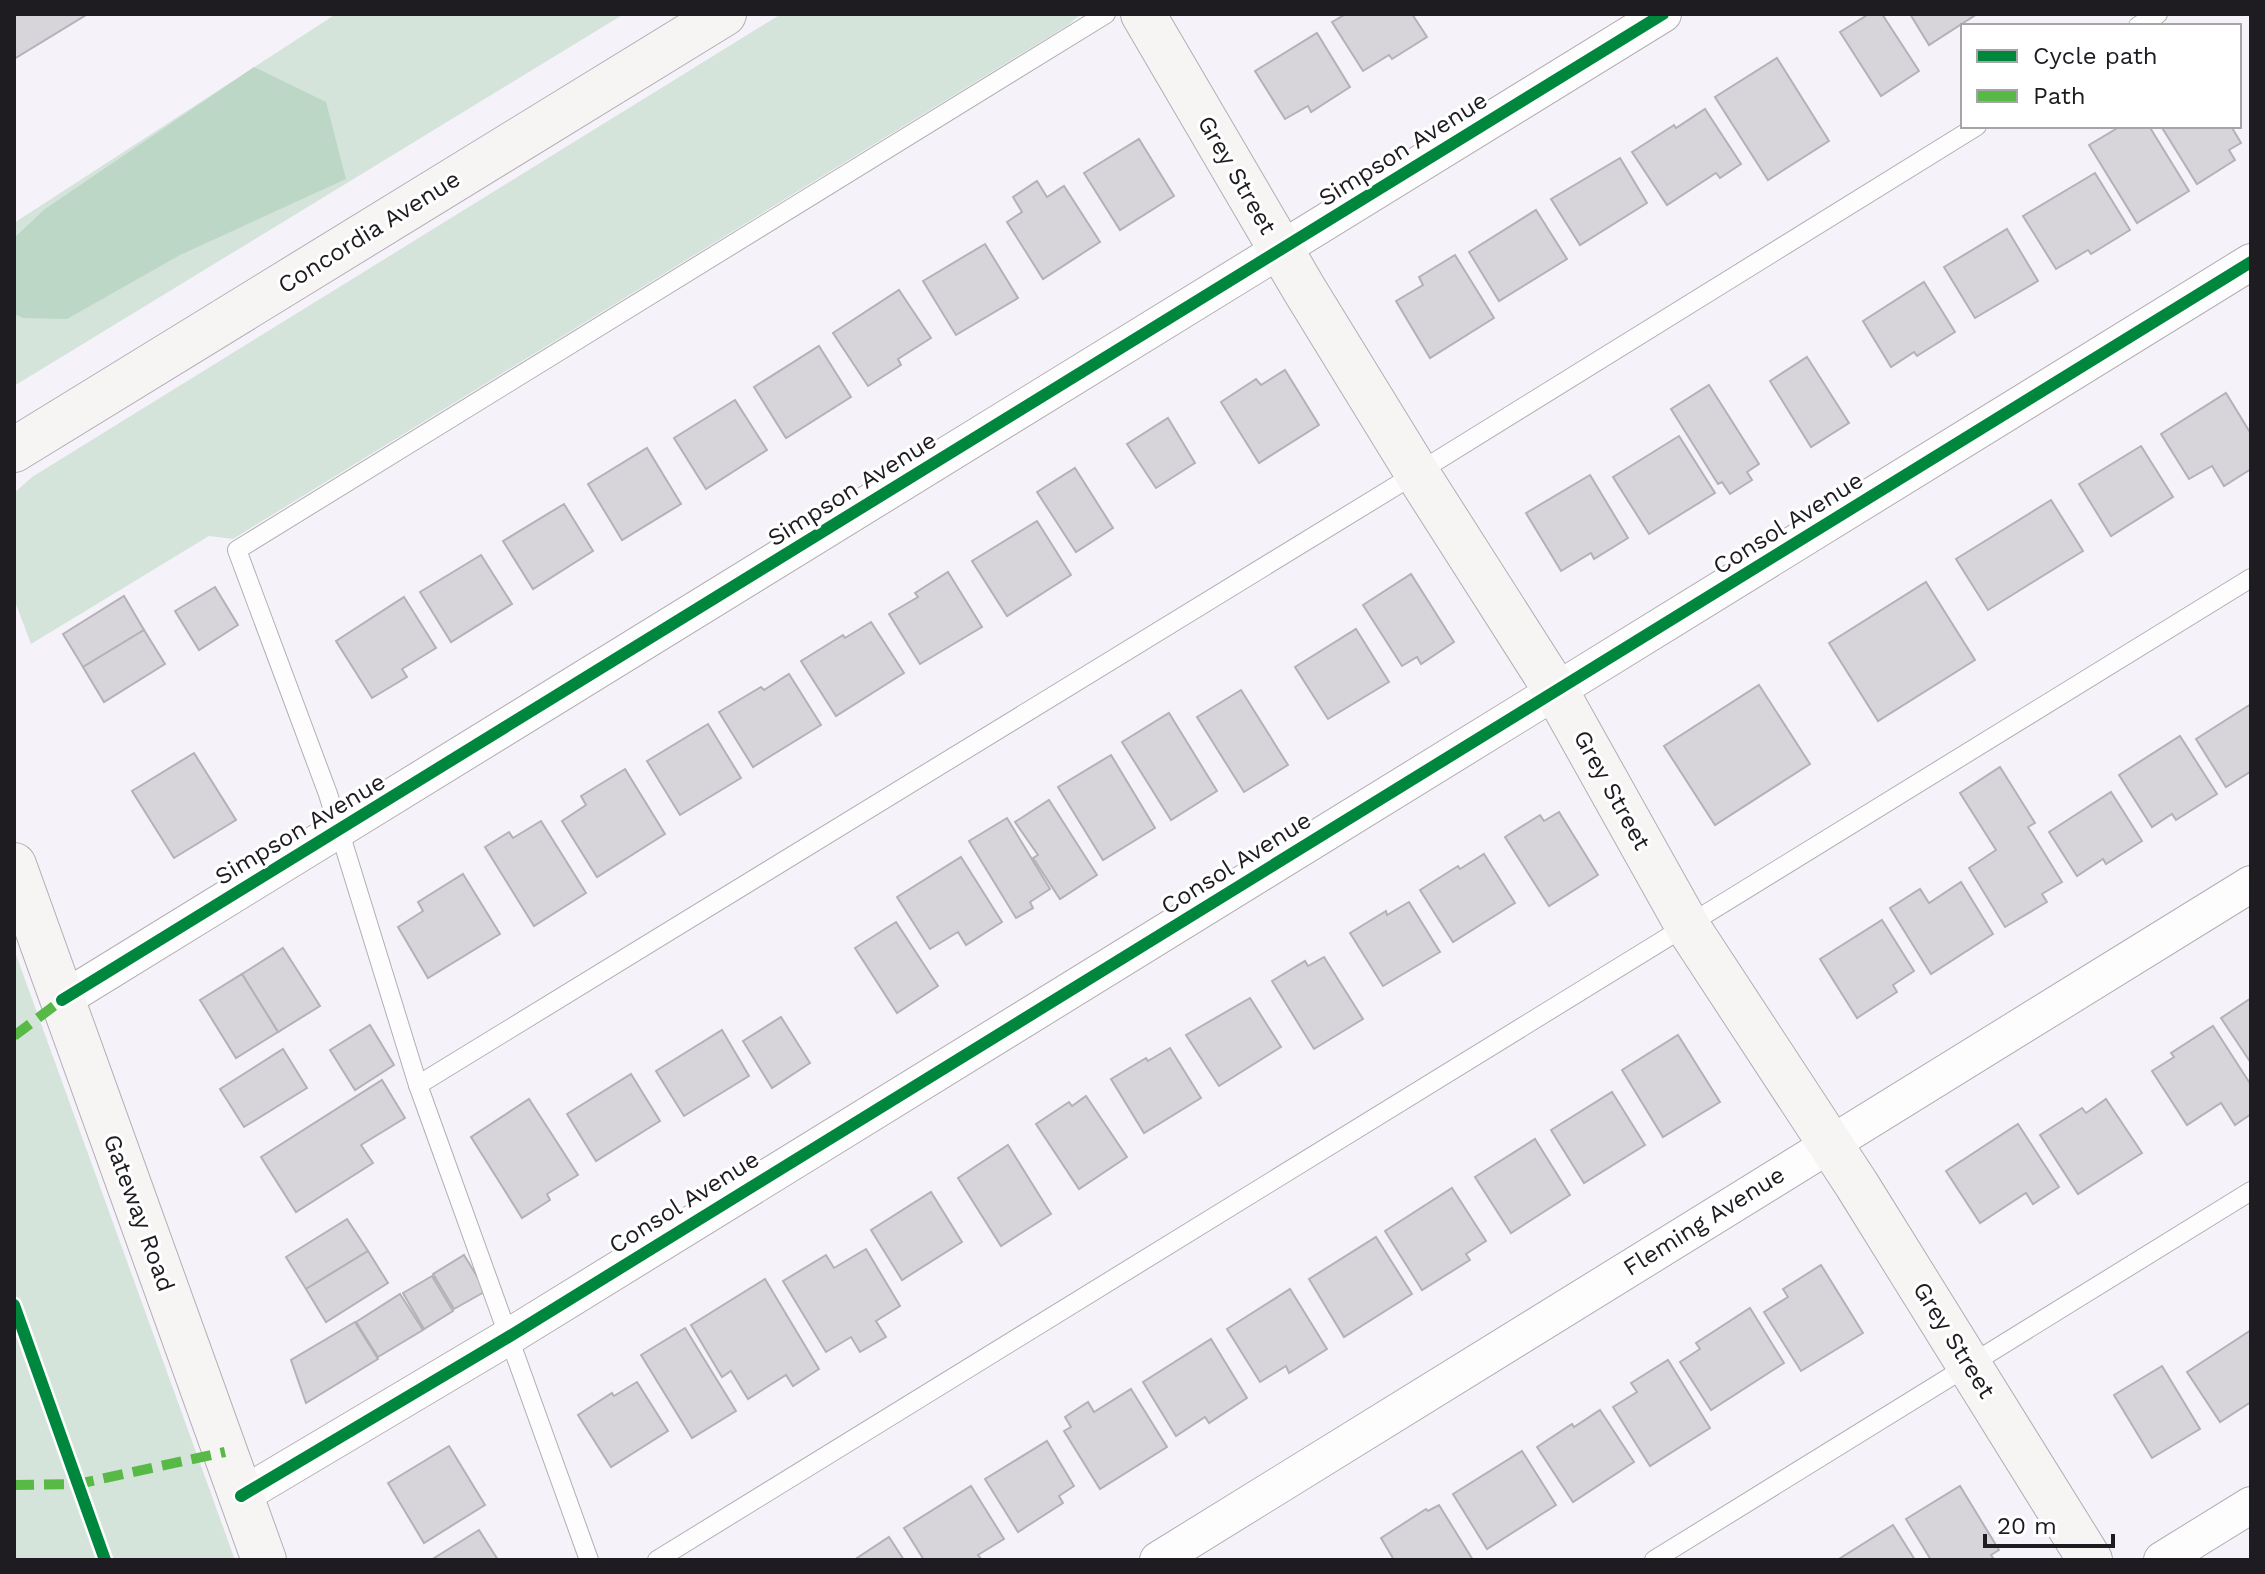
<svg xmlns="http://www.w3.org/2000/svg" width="2265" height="1574" font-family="'Work Sans',sans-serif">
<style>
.green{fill:#d4e4da}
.forest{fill:#bcd7c5}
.building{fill:#d7d4da;stroke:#b5b2b7;stroke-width:2}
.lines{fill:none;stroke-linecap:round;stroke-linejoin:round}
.lane-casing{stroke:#b2aeb5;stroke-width:20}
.street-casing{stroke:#b2aeb5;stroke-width:38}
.secondary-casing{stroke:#b2aeb5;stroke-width:46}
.lane{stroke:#fefdfe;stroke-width:18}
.street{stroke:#fefdfe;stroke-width:36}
.secondary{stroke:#f6f5f3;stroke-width:44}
.quiet{stroke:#58b947;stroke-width:10;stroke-dasharray:20 10;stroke-linecap:butt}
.cycleway-casing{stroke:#fff;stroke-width:17}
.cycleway{stroke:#00873e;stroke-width:12}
.labels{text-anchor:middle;stroke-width:6;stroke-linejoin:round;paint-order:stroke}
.street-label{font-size:24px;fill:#1e1b21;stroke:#fff}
</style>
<rect width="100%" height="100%" fill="#f6f2fa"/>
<g class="green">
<polygon points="336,14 624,14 14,386 14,223"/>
<polygon points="781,14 1081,14 1068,25 233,539 209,536 31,644 14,599 14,493 32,477"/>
<polygon points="14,949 235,1560 14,1560"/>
</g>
<polygon class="forest" points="254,67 326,102 346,179 180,255 67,319 23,318 14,314 14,238 45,209"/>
<g class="building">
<polygon points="14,14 85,14 86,15 14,59"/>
<polygon points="1346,14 1412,14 1427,37 1392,59 1389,55 1363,71 1332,22"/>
<polygon points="1869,14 1882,14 1919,71 1881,96 1840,32"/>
<polygon points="1910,14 1977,14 1929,45"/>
<polygon points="1317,33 1350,87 1311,112 1308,106 1285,119 1255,71"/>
<polygon points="1777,58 1829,141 1768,180 1715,97"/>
<polygon points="1705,109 1741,164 1720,178 1716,173 1667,205 1632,152 1674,125 1676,128"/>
<polygon points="2121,126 2149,126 2189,191 2137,223 2089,145"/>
<polygon points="2161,126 2231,126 2241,143 2229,150 2235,160 2197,184"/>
<polygon points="1139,139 1174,196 1120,230 1084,173"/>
<polygon points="1620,158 1647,203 1580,245 1551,199"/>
<polygon points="2095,173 2130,230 2091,254 2088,250 2056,269 2023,216"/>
<polygon points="1037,181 1047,197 1064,186 1100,242 1043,279 1007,222 1022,212 1013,197"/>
<polygon points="1536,210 1567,259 1499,301 1469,252"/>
<polygon points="2007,229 2038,281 1975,318 1944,267"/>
<polygon points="985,244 1018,298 956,335 923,281"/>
<polygon points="1455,255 1494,318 1430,358 1396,301 1423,285 1419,277"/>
<polygon points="1924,282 1955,332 1917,356 1914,352 1891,367 1863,321"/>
<polygon points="899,290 931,338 898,359 901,365 868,386 833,333"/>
<polygon points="819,346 851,397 786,438 754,387"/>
<polygon points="1807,357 1849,423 1811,447 1770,381"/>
<polygon points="1285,370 1319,425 1259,463 1221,402 1256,379 1261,385"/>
<polygon points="1709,385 1759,464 1747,472 1752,480 1730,494 1722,482 1718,484 1671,409"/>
<polygon points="2226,393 2251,434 2251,469 2224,486 2212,466 2189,479 2161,434"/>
<polygon points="735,400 767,450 706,489 674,438"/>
<polygon points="1168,418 1195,463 1156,488 1127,444"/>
<polygon points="1679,436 1715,493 1649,534 1613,477"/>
<polygon points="2141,446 2173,497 2111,536 2079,484"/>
<polygon points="647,448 681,504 622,540 588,484"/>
<polygon points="1075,468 1113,528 1076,552 1037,492"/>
<polygon points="1590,475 1628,538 1594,559 1591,553 1561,571 1526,513"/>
<polygon points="2051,500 2083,551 1988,610 1956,559"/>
<polygon points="564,504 593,551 533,589 503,541"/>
<polygon points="1037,521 1071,575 1007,616 972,561"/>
<polygon points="481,555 512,604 451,642 420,592"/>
<polygon points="948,572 982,627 920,664 889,614 918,597 915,593"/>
<polygon points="1411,574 1454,642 1421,664 1417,657 1402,666 1363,605"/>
<polygon points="1926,582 1975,660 1878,721 1829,643"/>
<polygon points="215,587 238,625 199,650 175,611"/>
<polygon points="124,596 144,630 83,667 63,634"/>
<polygon points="404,597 436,648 402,669 407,677 372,698 336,641"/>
<polygon points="871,622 904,673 836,716 801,661 843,635 845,638"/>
<polygon points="1356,629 1389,682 1328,719 1295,667"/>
<polygon points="144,630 165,664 104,702 83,667"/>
<polygon points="789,674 821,725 753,767 719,712 761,687 764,690"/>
<polygon points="1759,685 1810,764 1715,825 1664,746"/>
<polygon points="1241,690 1288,765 1244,792 1197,717"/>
<polygon points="2251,704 2251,774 2250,772 2226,787 2196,739"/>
<polygon points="1169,713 1217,791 1171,820 1122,742"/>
<polygon points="708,724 741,778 680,815 647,761"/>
<polygon points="2180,736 2217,794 2176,820 2172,814 2152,827 2119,775"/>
<polygon points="194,753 236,820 174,858 132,791"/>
<polygon points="1111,755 1155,828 1103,860 1058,787"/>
<polygon points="2000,767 2035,823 2028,827 2062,882 2042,894 2047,902 2005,927 1969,868 1996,850 1960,793"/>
<polygon points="625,769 665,834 597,877 562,821 586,805 581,796"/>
<polygon points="2111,792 2142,841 2106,864 2103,859 2077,876 2049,832"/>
<polygon points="1049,800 1097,875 1060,899 1033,858 1038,855 1015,822"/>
<polygon points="1559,812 1598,875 1549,906 1505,837 1540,815 1544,821"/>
<polygon points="1007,818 1050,889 1030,902 1033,908 1016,918 969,841"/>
<polygon points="541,821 586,893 534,926 485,847 509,832 513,838"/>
<polygon points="1484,854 1515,903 1453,942 1420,890 1458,866 1460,869"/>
<polygon points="961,857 1002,922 966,945 958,932 930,949 897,897"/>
<polygon points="463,874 500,934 428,978 398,927 423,911 418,902"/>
<polygon points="1961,882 1993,934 1931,974 1890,908 1920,889 1929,903"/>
<polygon points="1409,902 1440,952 1383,986 1350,933 1386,911 1387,915"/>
<polygon points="1882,920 1914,971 1893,985 1897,992 1857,1018 1820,959"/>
<polygon points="896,922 938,986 897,1013 855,948"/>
<polygon points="283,948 320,1006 278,1032 242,974"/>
<polygon points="1324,957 1363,1019 1314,1049 1272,981 1305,961 1308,966"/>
<polygon points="242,974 278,1032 236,1058 200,1000"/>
<polygon points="1250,998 1281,1047 1219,1086 1186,1035"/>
<polygon points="2251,998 2251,1063 2221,1018"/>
<polygon points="781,1017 810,1063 772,1088 743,1041"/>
<polygon points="370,1025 394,1065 355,1090 330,1050"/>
<polygon points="2213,1026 2251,1085 2251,1114 2235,1125 2221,1103 2187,1125 2152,1071 2174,1057 2171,1053"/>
<polygon points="722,1030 749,1076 684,1116 656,1071"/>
<polygon points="1678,1035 1720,1102 1663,1137 1622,1070"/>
<polygon points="1170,1048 1201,1098 1144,1133 1111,1079 1146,1058 1148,1061"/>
<polygon points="283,1049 307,1088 244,1127 220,1089"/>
<polygon points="631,1074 660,1121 596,1161 567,1114"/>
<polygon points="382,1080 405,1118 361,1145 373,1163 296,1212 261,1157"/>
<polygon points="1612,1092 1645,1145 1584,1183 1551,1130"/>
<polygon points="1086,1096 1127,1157 1079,1189 1036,1124 1069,1102 1072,1106"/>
<polygon points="529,1099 578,1175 547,1194 550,1200 522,1218 471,1137"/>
<polygon points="2106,1099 2142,1153 2078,1194 2040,1135 2082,1108 2086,1113"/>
<polygon points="2018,1124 2059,1187 2033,1204 2026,1193 1980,1223 1946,1171"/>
<polygon points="1535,1139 1570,1195 1511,1233 1475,1177"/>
<polygon points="1008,1145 1051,1214 1001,1246 958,1178"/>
<polygon points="1452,1188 1486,1241 1466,1254 1470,1260 1422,1290 1385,1231"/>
<polygon points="931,1192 962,1242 902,1280 871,1230"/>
<polygon points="347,1219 368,1251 306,1289 286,1257"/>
<polygon points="1376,1237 1412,1294 1344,1337 1309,1279"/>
<polygon points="866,1249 900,1306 876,1321 886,1337 860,1352 851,1337 826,1352 783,1281 826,1255 834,1268"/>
<polygon points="368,1251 388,1283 326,1322 306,1289"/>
<polygon points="464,1255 486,1291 454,1309 433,1274"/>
<polygon points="1821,1265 1863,1333 1801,1371 1764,1312 1788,1297 1783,1289"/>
<polygon points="432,1276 453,1311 424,1329 403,1293"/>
<polygon points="765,1279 819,1369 793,1386 786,1375 748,1399 731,1371 722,1377 691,1325"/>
<polygon points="1290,1289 1327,1349 1289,1373 1286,1366 1260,1382 1227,1329"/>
<polygon points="400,1294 423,1330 378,1357 356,1322"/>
<polygon points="1750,1308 1784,1363 1711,1410 1680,1362 1700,1349 1696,1343"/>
<polygon points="355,1322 378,1359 306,1403 291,1360"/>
<polygon points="685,1328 736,1411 692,1438 641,1355"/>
<polygon points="2251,1330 2251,1402 2220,1422 2187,1372"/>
<polygon points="1211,1339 1247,1398 1209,1423 1205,1417 1176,1436 1143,1382"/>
<polygon points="1668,1360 1710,1428 1650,1466 1613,1407 1637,1392 1631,1383"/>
<polygon points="2162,1366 2200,1429 2152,1458 2114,1395"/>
<polygon points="637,1382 668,1431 611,1467 578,1415 612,1393 614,1396"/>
<polygon points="1131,1389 1167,1447 1100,1489 1064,1431 1071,1427 1065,1417 1088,1402 1094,1412"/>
<polygon points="1600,1410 1634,1462 1573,1502 1537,1447 1572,1424 1574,1427"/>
<polygon points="1047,1441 1074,1486 1059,1496 1063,1503 1018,1532 985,1479"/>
<polygon points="449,1446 485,1505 424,1543 388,1483"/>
<polygon points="1522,1451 1556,1505 1487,1549 1453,1494"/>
<polygon points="971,1486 1004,1539 978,1555 982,1560 924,1560 904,1528"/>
<polygon points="1960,1486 1999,1550 1991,1555 1993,1558 1989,1560 1931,1560 1906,1519"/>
<polygon points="1439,1505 1473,1560 1394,1560 1381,1538 1426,1509 1428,1511"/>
<polygon points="1893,1525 1915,1560 1840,1560 1839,1559"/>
<polygon points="479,1530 498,1560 431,1560"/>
<polygon points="889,1537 904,1560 854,1560"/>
</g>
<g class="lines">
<defs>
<g id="lane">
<polyline points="2138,26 2158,14"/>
<polyline points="418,1085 1417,473 1977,126"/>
<polyline points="589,1560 418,1085 328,794 237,550 1106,14"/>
<polyline points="657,1560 2251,578"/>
<polyline points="1654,1560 2251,1191"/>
</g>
<g id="street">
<polyline points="62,1000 1663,14"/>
<polyline points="241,1496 510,1336 2251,262"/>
<polyline points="1158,1560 2251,884"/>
<polyline points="2162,1560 2251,1505"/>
</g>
<g id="secondary">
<polyline points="1143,14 1304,289 1417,473 1556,691 1688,927 1857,1185 2090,1560"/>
<polyline points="14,450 724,14"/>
<polyline points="14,865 264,1560"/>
</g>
</defs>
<use href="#lane" class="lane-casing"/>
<use href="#street" class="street-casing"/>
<use href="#secondary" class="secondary-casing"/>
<use href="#lane" class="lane"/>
<use href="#street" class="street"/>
<use href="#secondary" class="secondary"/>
<g class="quiet">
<polyline points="14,1036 62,1000"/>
<polyline points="14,1485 78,1484 225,1452"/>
</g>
<defs>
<g id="cycleway">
<polyline points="62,1000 1663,14"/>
<polyline points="14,1305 105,1560"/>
<polyline points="241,1496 510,1336 2251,262"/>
</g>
</defs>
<use href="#cycleway" class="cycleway-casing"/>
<use href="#cycleway" class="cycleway"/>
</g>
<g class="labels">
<g class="street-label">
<text transform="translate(1403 149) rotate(-32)" y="8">Simpson Avenue</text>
<text transform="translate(1237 175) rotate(60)" y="8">Grey Street</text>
<text transform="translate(369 232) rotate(-32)" y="8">Concordia Avenue</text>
<text transform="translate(852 489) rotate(-32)" y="8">Simpson Avenue</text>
<text transform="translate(1788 523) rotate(-32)" y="8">Consol Avenue</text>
<text transform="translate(1612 790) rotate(61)" y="8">Grey Street</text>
<text transform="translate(300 829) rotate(-31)" y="8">Simpson Avenue</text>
<text transform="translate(1236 863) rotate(-32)" y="8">Consol Avenue</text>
<text transform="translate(684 1202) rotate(-32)" y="8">Consol Avenue</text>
<text transform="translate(139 1213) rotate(70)" y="8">Gateway Road</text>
<text transform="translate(1704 1221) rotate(-32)" y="8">Fleming Avenue</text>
<text transform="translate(1954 1340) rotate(58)" y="8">Grey Street</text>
</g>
</g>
<rect width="2265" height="1574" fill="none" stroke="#1e1b21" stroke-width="32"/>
<rect x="1961" y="24" width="280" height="104" fill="#ffffff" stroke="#a5a4a6" stroke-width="2"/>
<rect x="1977" y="50" width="40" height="12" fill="#00873e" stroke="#a5a4a6" stroke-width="2"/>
<text x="2033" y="64" font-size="24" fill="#1e1b21">Cycle path</text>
<rect x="1977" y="90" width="40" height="12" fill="#58b947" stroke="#a5a4a6" stroke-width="2"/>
<text x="2033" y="104" font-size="24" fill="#1e1b21">Path</text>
<path d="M1985 1534v12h128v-12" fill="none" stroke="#1e1b21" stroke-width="4"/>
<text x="1997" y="1534" font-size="24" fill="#1e1b21" stroke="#ffffff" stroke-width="6" paint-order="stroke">20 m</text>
</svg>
